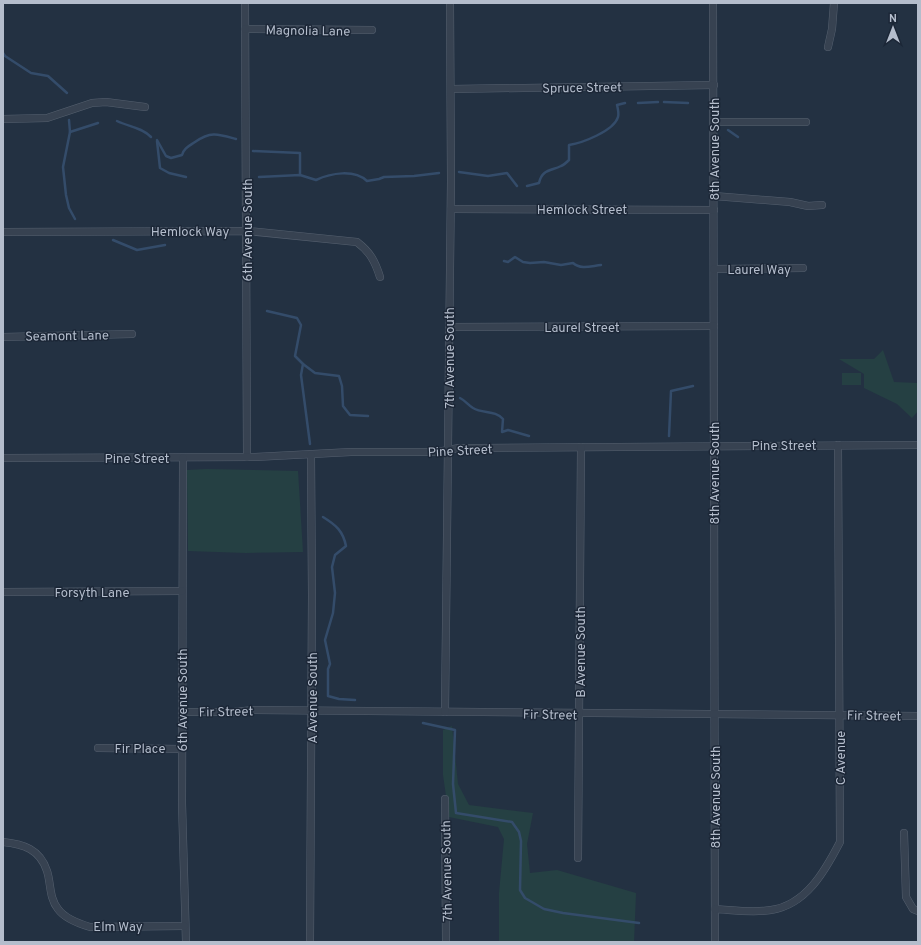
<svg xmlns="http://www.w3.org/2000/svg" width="921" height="945" font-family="Overpass,sans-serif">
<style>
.green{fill:#254043}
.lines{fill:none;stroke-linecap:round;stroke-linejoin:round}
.stream{stroke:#344c6a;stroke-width:2.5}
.street-casing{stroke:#55606f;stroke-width:8}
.street{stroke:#374251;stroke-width:7}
.labels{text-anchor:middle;stroke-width:3;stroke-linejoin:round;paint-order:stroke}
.street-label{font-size:13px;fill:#b4bdcc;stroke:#1c2737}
</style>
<rect width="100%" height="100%" fill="#233142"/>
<g class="green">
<polygon points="883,350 894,382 918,383 918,411 912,418 897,404 864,388 864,374 839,359 874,359"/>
<rect x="842" y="373" width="19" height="12"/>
<polygon points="207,469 298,471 303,552 246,553 188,551 187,470"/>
<polygon points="452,726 458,784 469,805 533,813 527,844 530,873 557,870 636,893 634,942 499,942 499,893 504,839 498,827 449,817 443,775 443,730"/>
</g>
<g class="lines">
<g class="stream">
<polyline points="3,53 5,56 31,73 48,76 67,93"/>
<polyline points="664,102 688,103"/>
<polyline points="638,103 658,102"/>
<polyline points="69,120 70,132 63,167 66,195 69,208 75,219"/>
<path d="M117,121c12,6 24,6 34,16"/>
<polyline points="728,130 738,137"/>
<polyline points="70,132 98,123"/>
<path d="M157,140l9,16 5,2 11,-3c2,-7 7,-9 13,-13 16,-11 23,-8 41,-3"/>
<polyline points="157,141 160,168 169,173 186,177"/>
<polyline points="253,151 300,153 300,175"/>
<polyline points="459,172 488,176 507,173 517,186"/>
<path d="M259,177l41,-2 16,5c15,-7 38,-11 51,1l12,-2 5,-2 30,-1 25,-3"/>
<path d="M527,186l12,-3c3,-14 12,-12 22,-17 3,-1 6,-4 8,-6v-15c13,-2 45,-14 49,-28 1,-3 0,-8 -1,-12l8,-2"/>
<polyline points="113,240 137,250 165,245"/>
<path d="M504,261l4,1 7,-5 8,5 7,1 14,-1 17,3 12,-2c8,7 18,3 28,2"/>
<polyline points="267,311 297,318 301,325 295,356 303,364 301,375 310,444"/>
<polyline points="303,364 315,373 339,376 342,386 343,406 350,415 368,416"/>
<path d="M460,398c6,3 8,7 13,10 10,6 22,2 30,11l-1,13 6,-2 21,6"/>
<polyline points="669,436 671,391 693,386"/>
<path d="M323,517c13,8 20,14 23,29l-11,9 -3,12 3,26 -2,20 -8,27 5,24 -2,5v27l11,3 16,1"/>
<polyline points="423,723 455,730 453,784 456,813 512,822 519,832 521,841 520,890 525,898 544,909 563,913 639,923"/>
</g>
<defs>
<g id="street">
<polyline points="245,3 247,457"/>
<polyline points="713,3 715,942"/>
<polyline points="245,29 372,30"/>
<polyline points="828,47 832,29 834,3"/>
<polyline points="451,89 714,85"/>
<polyline points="3,119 47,118 92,103 106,102 145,107"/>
<polyline points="714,122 806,122"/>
<polyline points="714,196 790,202 808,206 822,205"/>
<polyline points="451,209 714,210"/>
<path d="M3,232l245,-1 109,11c13,10 18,19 23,35"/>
<polyline points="714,269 803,268"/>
<polyline points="450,327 714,326"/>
<polyline points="3,337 132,334"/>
<polyline points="3,458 255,457 351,452 437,452 459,448 478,448 918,445"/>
<polyline points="183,458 182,803 186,942"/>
<polyline points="3,592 182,591"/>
<polyline points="182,712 234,712 253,710 918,716"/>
<polyline points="445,712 451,181 450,3"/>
<polyline points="98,748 182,749"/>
<polyline points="445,799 446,942"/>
<polyline points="904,833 906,897 913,909 918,911"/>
<path d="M3,842c20,2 37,7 44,29 4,12 2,27 11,38 7,10 22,15 32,18l94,-1"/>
<polyline points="578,858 581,447"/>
<path d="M715,909c18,1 38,4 56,1 35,-5 54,-39 69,-68l-2,-397"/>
<polyline points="310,942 312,596 311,455"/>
</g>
</defs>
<use href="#street" class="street-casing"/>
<use href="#street" class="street"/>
</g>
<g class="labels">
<g class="street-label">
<text transform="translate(308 30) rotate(1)" y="5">Magnolia Lane</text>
<text transform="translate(582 87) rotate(-1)" y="5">Spruce Street</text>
<text transform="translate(714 149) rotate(-90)" y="5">8th Avenue South</text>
<text x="582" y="214">Hemlock Street</text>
<text transform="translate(247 230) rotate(-90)" y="5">6th Avenue South</text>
<text x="190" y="236">Hemlock Way</text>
<text x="759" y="274">Laurel Way</text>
<text x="582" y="332">Laurel Street</text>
<text transform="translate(67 335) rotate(-1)" y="5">Seamont Lane</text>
<text transform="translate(449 358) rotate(-90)" y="5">7th Avenue South</text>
<text x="784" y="450">Pine Street</text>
<text transform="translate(460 450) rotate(-3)" y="5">Pine Street</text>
<text x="137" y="463">Pine Street</text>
<text transform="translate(714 473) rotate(-90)" y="5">8th Avenue South</text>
<text x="92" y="597">Forsyth Lane</text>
<text transform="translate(580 652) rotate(-90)" y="5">B Avenue South</text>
<text transform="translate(312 698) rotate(-90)" y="5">A Avenue South</text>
<text transform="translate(182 700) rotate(-90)" y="5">6th Avenue South</text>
<text transform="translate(226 711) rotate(-1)" y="5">Fir Street</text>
<text transform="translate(550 714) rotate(1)" y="5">Fir Street</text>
<text transform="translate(874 715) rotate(1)" y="5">Fir Street</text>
<text x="140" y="753">Fir Place</text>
<text transform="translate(840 758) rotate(-90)" y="5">C Avenue</text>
<text transform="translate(715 797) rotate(-90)" y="5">8th Avenue South</text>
<text transform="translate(446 871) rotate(-91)" y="5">7th Avenue South</text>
<text x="118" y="931">Elm Way</text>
</g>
</g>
<rect width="921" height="945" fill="none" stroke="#b4bdcc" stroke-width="8"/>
<g transform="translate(893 28)" stroke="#1c2737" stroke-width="3" paint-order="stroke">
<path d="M0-3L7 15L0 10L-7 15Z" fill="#b4bdcc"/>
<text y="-6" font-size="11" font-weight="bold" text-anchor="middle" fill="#b4bdcc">N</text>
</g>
</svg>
